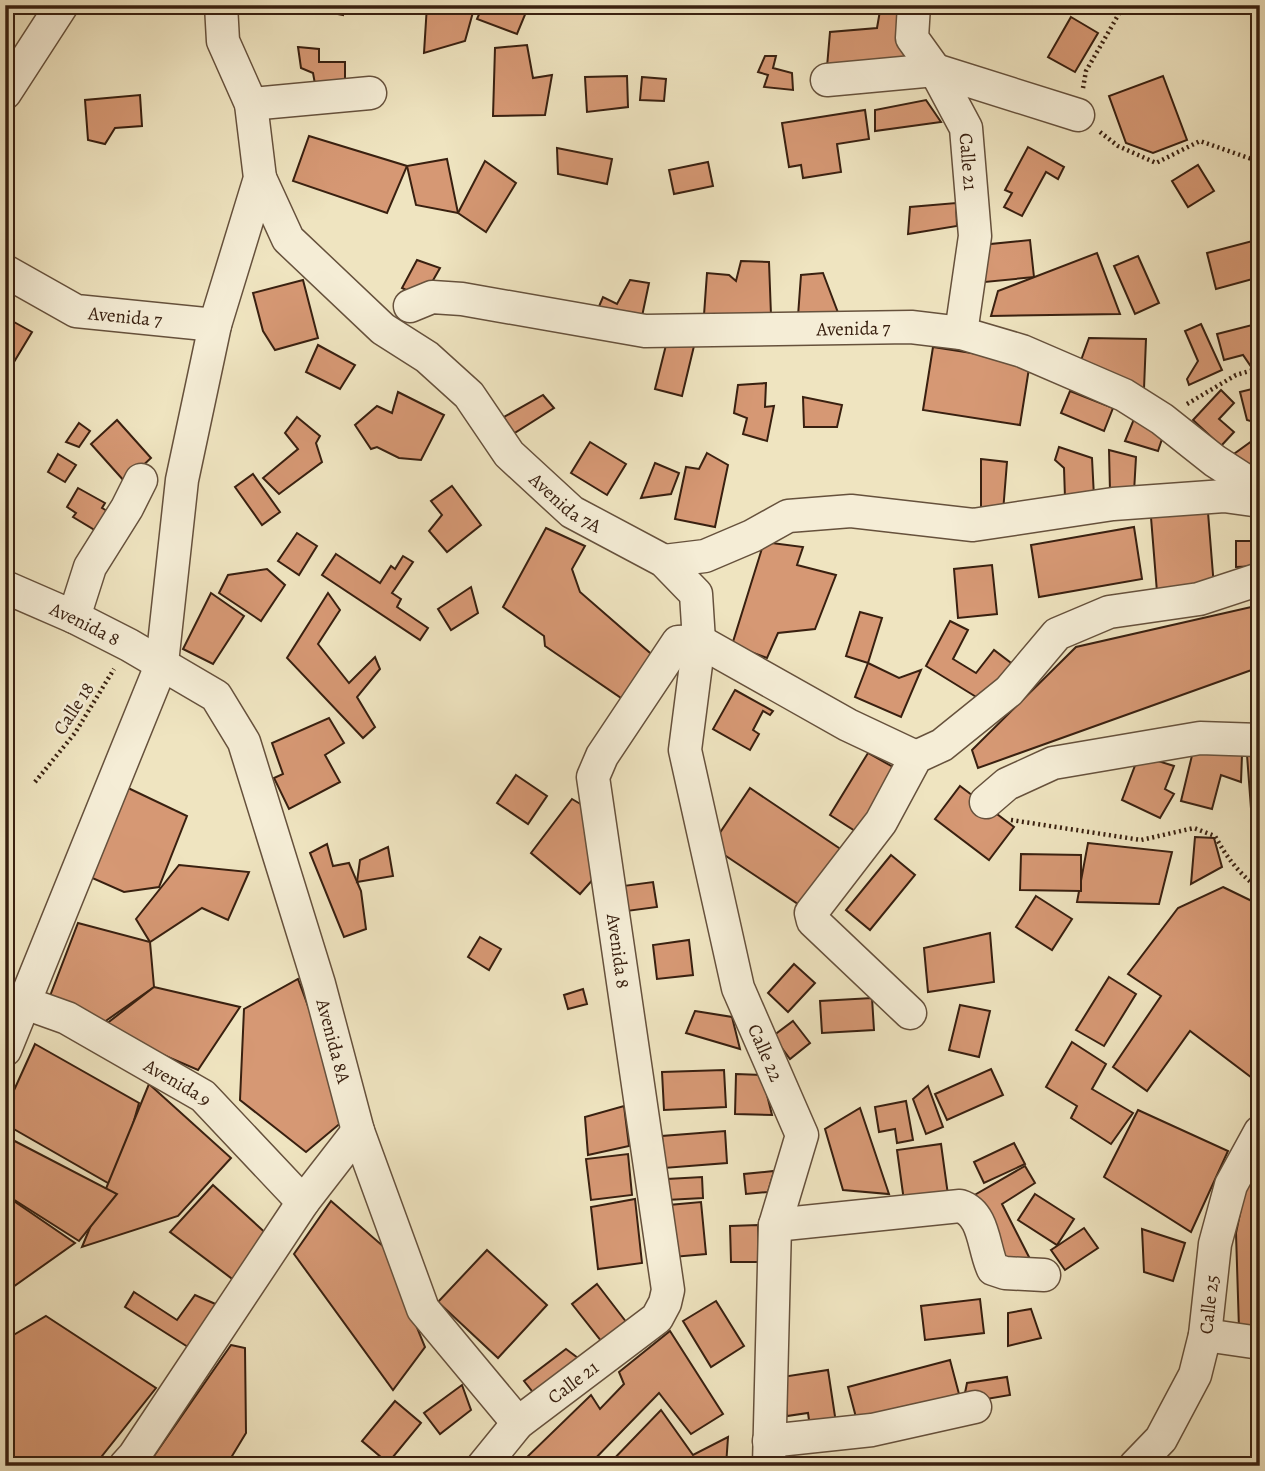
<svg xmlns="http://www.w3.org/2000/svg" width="1265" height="1471" font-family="Alegreya,serif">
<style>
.building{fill:#d69874;stroke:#392010;stroke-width:2}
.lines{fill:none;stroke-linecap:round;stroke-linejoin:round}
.street-casing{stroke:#66513c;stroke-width:35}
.path{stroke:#392010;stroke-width:4.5;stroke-dasharray:2 3.5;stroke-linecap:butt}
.street{stroke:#f5edd6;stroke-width:32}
.labels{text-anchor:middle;stroke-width:5;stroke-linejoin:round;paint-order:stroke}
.street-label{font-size:19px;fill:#392010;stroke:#f5edd6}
</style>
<rect width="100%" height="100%" fill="#efe4c0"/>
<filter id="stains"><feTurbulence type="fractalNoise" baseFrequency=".00286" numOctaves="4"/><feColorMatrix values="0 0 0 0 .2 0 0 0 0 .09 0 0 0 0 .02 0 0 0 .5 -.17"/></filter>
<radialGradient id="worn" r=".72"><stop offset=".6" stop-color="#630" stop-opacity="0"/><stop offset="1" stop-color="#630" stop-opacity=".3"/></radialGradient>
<g class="building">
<polygon points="291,5 344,5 343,15"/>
<polygon points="427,5 475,5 465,41 424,53"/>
<polygon points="483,5 529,5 517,34 477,19"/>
<polygon points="881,5 905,5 905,65 827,67 830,32 877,28"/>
<polygon points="1071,17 1098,33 1075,72 1048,57"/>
<polygon points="527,45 533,78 552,75 545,115 493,116 495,48"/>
<polygon points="298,47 319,49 319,62 345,62 345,92 317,95 313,73 301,68"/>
<polygon points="765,56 776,56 773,68 792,73 793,90 764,87 768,75 758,72"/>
<polygon points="627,76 628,107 587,112 585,77"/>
<polygon points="1163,76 1187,140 1153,153 1126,143 1109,96"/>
<polygon points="642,77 666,79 664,101 640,100"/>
<polygon points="140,95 142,126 115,128 105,144 88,140 85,100"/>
<polygon points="926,100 941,122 875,131 875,110"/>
<polygon points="865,110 869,139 837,144 841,172 803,178 801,165 789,167 782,123"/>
<polygon points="309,136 407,166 387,213 293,181"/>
<polygon points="1028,147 1064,167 1058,179 1046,172 1022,216 1004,207 1012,193 1005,190"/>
<polygon points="557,148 612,159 607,184 558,174"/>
<polygon points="447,159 458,213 416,205 407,166"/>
<polygon points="485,161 516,183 486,232 458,213"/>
<polygon points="708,162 713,186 674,194 669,170"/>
<polygon points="1198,165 1214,191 1188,207 1172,181"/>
<polygon points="956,203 957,226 908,234 910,207"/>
<polygon points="1260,239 1260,277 1216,289 1207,253"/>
<polygon points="1030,240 1034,277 985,282 981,245"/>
<polygon points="1097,253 1120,314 991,316 998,291"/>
<polygon points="1138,256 1159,303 1135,314 1114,266"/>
<polygon points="417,260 440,268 423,298 402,288"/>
<polygon points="741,261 769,262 771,315 704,315 707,273 729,275 736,281"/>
<polygon points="823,273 840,318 798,316 801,275"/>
<polygon points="303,280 318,338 275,350 263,331 253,293"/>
<polygon points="630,280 649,283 640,326 597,311 603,297 617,304"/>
<polygon points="5,317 32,332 5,377"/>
<polygon points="1260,323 1260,366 1252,368 1243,355 1224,360 1217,334"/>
<polygon points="1201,324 1222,370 1189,385 1187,379 1198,361 1185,331"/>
<polygon points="1089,338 1146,339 1144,389 1079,366"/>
<polygon points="318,345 355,365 340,389 306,372"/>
<polygon points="666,345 694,346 682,396 655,389"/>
<polygon points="933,347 1030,362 1020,425 923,410"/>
<polygon points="766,383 765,407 774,406 767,441 743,434 747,418 734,413 738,385"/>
<polygon points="1260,387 1260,424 1247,420 1240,392"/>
<polygon points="1221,390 1234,403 1219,419 1234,432 1221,446 1193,420"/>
<polygon points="1070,391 1113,408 1104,431 1061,413"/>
<polygon points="398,392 444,415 421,460 399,458 377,447 371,449 355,425 377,406 392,413"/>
<polygon points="543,395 554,408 513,434 504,417"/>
<polygon points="803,397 842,405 837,427 804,427"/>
<polygon points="1136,414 1166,427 1158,451 1125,441"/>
<polygon points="297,417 320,436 316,443 322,462 279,494 263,478 298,449 285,433"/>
<polygon points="117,420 151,458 125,482 91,444"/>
<polygon points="79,423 90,431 79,447 66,442"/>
<polygon points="1256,438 1260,438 1260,479 1227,459"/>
<polygon points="590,442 626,464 607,495 571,473"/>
<polygon points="1059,447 1092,458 1094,497 1065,498 1064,468 1055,460"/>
<polygon points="1109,450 1136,457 1134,492 1110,491"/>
<polygon points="707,453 728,465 715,527 675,519 686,467 699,469"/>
<polygon points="58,454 76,465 65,482 48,472"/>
<polygon points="981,459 1007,462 1003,512 981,512"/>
<polygon points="655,463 679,473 671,494 641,498"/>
<polygon points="253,474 280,512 262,525 235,487"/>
<polygon points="452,486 481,525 447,552 429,531 442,515 431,501"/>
<polygon points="78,488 105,503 102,508 114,515 103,535 73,517 76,513 67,507"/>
<polygon points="1207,500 1214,587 1157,592 1150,505"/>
<polygon points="1134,527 1142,579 1039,597 1031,545"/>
<polygon points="546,528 585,546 572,569 580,592 657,659 627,702 545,646 544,636 503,607"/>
<polygon points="297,533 317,546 299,575 278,561"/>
<polygon points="1236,541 1260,541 1260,566 1236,567"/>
<polygon points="764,542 803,547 797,565 836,575 815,629 778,633 767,658 732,645"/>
<polygon points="336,554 380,583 391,566 395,569 403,556 413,562 392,593 401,599 397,607 428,628 420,640 322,575"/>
<polygon points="992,565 997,614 958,618 954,569"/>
<polygon points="267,569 285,585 261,621 219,593 228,575"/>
<polygon points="471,587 478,613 451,630 438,609"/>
<polygon points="211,593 244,616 213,664 183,649"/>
<polygon points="328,593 340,610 318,644 349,683 375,657 380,669 357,697 375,727 363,738 287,658"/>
<polygon points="1260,605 1260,667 978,768 972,750 1076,647"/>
<polygon points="860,612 882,618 868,663 846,656"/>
<polygon points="950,621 968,630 953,659 976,673 994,650 1015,666 986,703 926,666"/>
<polygon points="868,663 899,678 921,670 901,717 855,697"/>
<polygon points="735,690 773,711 770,715 763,711 753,730 759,734 750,750 713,729"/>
<polygon points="329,718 344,743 325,755 340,782 289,809 274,778 283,774 272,743"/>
<polygon points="1195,743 1242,755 1241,782 1221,775 1212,809 1181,801"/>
<polygon points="868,753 902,772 863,836 830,815"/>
<polygon points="1260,754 1260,821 1252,822 1247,755"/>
<polygon points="1139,755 1174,766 1165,789 1174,794 1160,818 1122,800"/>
<polygon points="516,775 547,796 528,824 497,803"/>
<polygon points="960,786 1014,827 989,860 935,819"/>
<polygon points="126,787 187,816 159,887 124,892 90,877"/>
<polygon points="750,788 842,850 804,908 711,846"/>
<polygon points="572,799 594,812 603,868 580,894 531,853"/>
<polygon points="1195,837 1214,838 1222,867 1191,884"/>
<polygon points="1088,843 1172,852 1159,904 1077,902"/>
<polygon points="327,844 333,866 349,863 361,891 366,929 344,937 310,853"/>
<polygon points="388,847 393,876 357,882 360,860"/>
<polygon points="1021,854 1081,855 1081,891 1020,890"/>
<polygon points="891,855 915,875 870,930 846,910"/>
<polygon points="179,865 249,872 228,920 202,908 150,942 136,919"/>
<polygon points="653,882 657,907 627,911 623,886"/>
<polygon points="1223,887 1260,905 1260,1084 1190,1031 1147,1091 1113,1067 1161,996 1128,974 1178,908"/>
<polygon points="1036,896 1072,919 1052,950 1016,927"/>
<polygon points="78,923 150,942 154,987 100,1025 45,1009"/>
<polygon points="990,933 994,982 928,992 924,948"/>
<polygon points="480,937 501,949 489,970 468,957"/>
<polygon points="689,940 693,975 657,979 653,945"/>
<polygon points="794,964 815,983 788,1012 768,993"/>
<polygon points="1109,977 1136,994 1104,1046 1076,1030"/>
<polygon points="298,979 349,1116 306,1152 240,1100 244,1009"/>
<polygon points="154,987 240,1007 198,1070 101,1028"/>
<polygon points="583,989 587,1004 568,1009 564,995"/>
<polygon points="872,998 874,1030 822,1033 820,1001"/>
<polygon points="960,1005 990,1011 979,1057 949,1050"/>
<polygon points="695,1011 732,1017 740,1049 686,1033"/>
<polygon points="793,1021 810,1043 790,1059 773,1036"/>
<polygon points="1072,1042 1106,1064 1092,1089 1133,1113 1111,1144 1071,1118 1077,1106 1046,1087"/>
<polygon points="35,1044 139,1103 115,1187 5,1124 5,1110"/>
<polygon points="991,1069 1003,1095 947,1120 935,1094"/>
<polygon points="724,1070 726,1107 664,1110 662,1072"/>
<polygon points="736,1074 762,1075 772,1115 735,1114"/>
<polygon points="149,1084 231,1158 178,1216 82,1247"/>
<polygon points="928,1086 943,1127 926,1134 913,1099"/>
<polygon points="906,1101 913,1140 897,1143 895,1129 879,1132 875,1107"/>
<polygon points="624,1106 629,1146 588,1155 585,1117"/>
<polygon points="860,1108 889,1194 843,1190 825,1129"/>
<polygon points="1138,1110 1228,1151 1191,1232 1104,1177"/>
<polygon points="725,1131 727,1163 664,1168 662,1136"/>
<polygon points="5,1136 117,1194 79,1241 5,1194"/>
<polygon points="1014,1143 1025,1164 984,1183 974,1162"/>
<polygon points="941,1144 948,1195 904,1201 897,1150"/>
<polygon points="1260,1152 1260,1331 1239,1329 1236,1233 1247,1179"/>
<polygon points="628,1154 632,1195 591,1200 586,1159"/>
<polygon points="1025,1166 1035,1183 1002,1204 1031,1261 1014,1272 971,1197"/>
<polygon points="774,1171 768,1192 746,1194 744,1174"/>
<polygon points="702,1177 703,1198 667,1200 667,1179"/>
<polygon points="213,1185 270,1237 235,1281 170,1232"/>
<polygon points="1035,1194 1074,1219 1057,1245 1018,1220"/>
<polygon points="5,1195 75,1243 6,1292 7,1338 5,1339"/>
<polygon points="635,1199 642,1263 598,1269 591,1207"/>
<polygon points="331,1201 384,1247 425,1347 393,1390 294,1254"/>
<polygon points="701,1202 706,1254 673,1257 669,1205"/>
<polygon points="758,1225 759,1262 731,1262 730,1226"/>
<polygon points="1084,1228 1098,1248 1065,1270 1051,1250"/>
<polygon points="1142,1229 1185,1243 1173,1281 1144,1272"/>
<polygon points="487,1250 547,1305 498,1358 438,1302"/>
<polygon points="597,1284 627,1323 602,1342 572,1304"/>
<polygon points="134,1292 177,1320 195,1295 220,1306 188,1347 125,1307"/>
<polygon points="980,1299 984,1333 925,1340 921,1306"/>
<polygon points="716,1301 744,1346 711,1367 683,1321"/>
<polygon points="1031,1309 1041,1338 1008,1346 1008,1313"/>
<polygon points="46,1316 156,1388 94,1466 24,1466 5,1458 5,1340"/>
<polygon points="670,1331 723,1414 691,1434 659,1393 588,1466 538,1466 526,1458 591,1395 600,1409 624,1384 619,1372"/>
<polygon points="231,1345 245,1348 246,1433 226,1466 147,1466"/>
<polygon points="566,1349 582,1361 536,1396 524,1381"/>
<polygon points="950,1360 959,1394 857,1421 848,1387"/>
<polygon points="828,1370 836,1423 810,1427 808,1413 787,1416 782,1377"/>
<polygon points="1007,1377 1010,1395 963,1403 967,1383"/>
<polygon points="462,1385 471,1410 440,1434 424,1413"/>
<polygon points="395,1401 421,1423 388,1463 362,1441"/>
<polygon points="661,1410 693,1455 728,1437 726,1466 607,1466"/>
<polygon points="839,1460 839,1466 775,1466 775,1464"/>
</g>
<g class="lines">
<defs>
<g id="street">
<path id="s1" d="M914,5l-2,33 23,32 31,58 9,108 -14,97"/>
<polyline points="827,80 935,70 1078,115"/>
<polyline points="5,93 62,5"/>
<polyline points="251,104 370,93"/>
<path id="s2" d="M260,178l28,61 95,90 44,28 42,38 40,59 63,58 92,49 32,33 3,47 -14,109 53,238 64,147 -27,90 -6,241"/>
<path id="s3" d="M5,271l71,40 139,14"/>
<path id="s4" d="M410,306l22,-9 30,2 183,32 266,-4 50,6 61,18 102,44 38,24 53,42 45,29"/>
<polyline points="664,561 705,556 752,536 788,516 851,511 973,525 1113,504 1224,496 1260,501"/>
<path id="s5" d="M5,587l69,30 55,28 87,51 28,46 75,242 39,147 65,178 95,114"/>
<polyline points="74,617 90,567 127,508 141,480"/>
<polyline points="699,641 848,725 916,757"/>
<polyline points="986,802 1007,784 1053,763 1200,738 1260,740"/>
<path id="s6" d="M25,1003l42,15 136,78 100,106"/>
<polyline points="910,1013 813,921 811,913 881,822 916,757 942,745 1009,691 1057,634 1109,612 1199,599 1260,579"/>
<polyline points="5,1050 162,663 182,480 215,325 260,178 251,104 223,41 221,5"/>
<path d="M775,1225l185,-19c25,8 23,42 33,63l12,4 39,2"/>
<polyline points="1205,1335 1260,1343"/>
<polyline points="769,1441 872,1430 975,1407"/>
<polyline points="125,1466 134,1456 303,1202 358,1131"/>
<path id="s7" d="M483,1466l35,-43 139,-105 8,-15 3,-13 -75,-513 9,-21 76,-114 21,-1"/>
<path id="s8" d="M1135,1466l26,-27 34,-64 10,-40 10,-91 16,-59 29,-53"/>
</g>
</defs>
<use href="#street" class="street-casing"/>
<g class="path">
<polyline points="1083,88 1086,71 1124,5"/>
<polyline points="1100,132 1118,146 1156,163 1200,141 1260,162"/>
<polyline points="1187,404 1236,375 1260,368"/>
<polyline points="35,782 75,733 114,669"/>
<path d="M1011,820l130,20 53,-12 21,8c12,22 25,39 45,53"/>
</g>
<use href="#street" class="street"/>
</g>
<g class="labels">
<g class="street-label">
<text dy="7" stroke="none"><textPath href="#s1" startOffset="172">Calle 21</textPath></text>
<text dy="7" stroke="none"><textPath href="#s3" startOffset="131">Avenida 7</textPath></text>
<text dy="7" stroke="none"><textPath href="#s4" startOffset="448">Avenida 7</textPath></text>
<text dy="7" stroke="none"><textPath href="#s2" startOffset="453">Avenida 7A</textPath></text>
<text dy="7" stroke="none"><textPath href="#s5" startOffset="88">Avenida 8</textPath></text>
<text transform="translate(73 708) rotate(-57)" y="7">Calle 18</text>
<text transform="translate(619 951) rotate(82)" y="7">Avenida 8</text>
<text dy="7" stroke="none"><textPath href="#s5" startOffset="604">Avenida 8A</textPath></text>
<text dy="7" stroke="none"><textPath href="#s2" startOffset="1085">Calle 22</textPath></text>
<text dy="7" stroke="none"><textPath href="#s6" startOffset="173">Avenida 9</textPath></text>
<text dy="7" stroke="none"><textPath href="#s8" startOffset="182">Calle 25</textPath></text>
<text dy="7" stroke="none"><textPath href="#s7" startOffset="124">Calle 21</textPath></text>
</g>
</g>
<rect width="1265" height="1471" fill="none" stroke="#efe4c0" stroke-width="28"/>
<rect x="7" y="7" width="1251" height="1457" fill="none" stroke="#392010" stroke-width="3.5"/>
<rect x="14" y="14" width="1237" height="1443" fill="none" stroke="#392010" stroke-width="2"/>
<rect width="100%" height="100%" filter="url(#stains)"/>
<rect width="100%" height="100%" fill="url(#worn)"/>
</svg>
